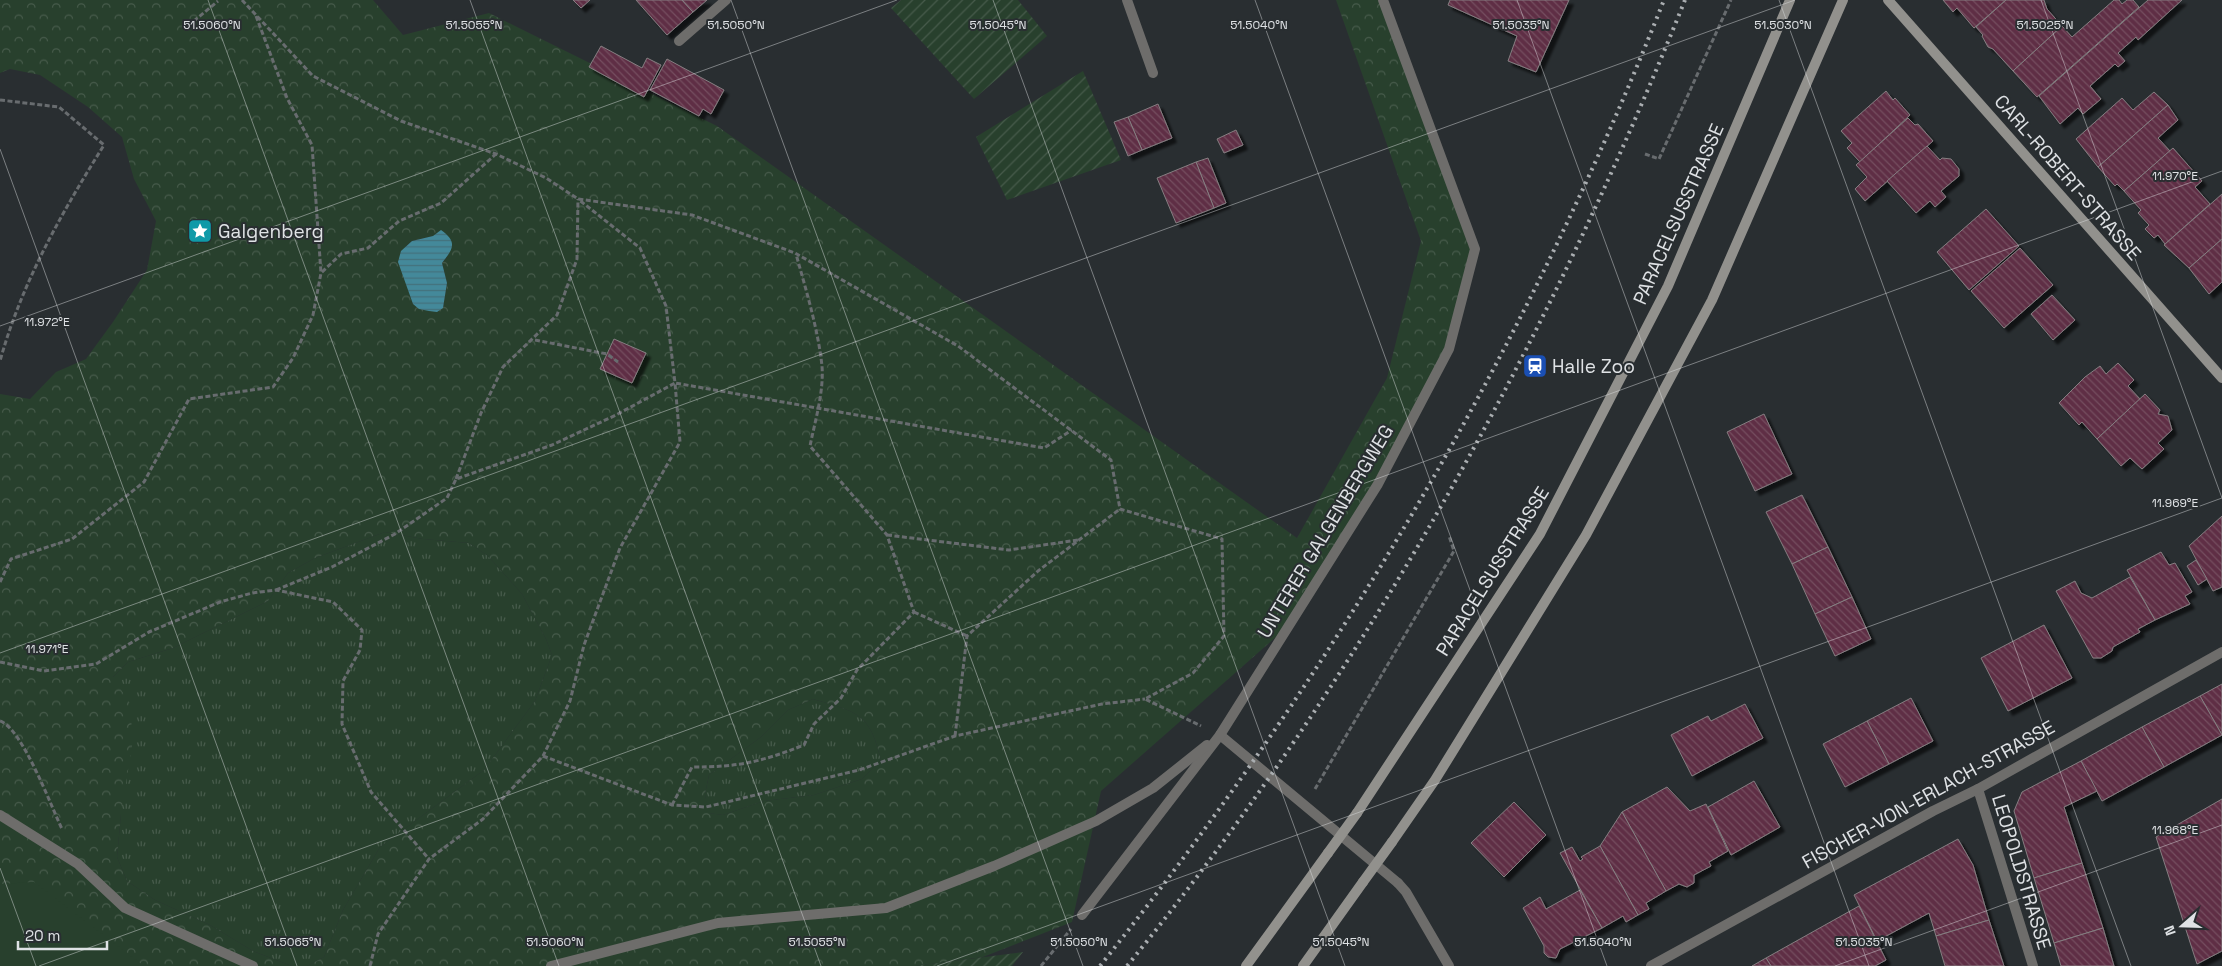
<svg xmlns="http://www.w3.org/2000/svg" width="2222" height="966" font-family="'Space Grotesk',sans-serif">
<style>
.grass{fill:url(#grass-tufts)}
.forest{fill:url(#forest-crowns);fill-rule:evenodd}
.garden{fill:url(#garden-furrows)}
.pitch{fill:#28402d}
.water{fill:url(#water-rules)}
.building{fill:url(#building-back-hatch);stroke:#857e81;filter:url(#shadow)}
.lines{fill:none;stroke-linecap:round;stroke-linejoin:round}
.path{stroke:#686c6f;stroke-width:3;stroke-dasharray:5 2.5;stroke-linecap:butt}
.lane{stroke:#6e6d6b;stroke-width:10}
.street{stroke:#6e6d6b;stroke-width:10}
.secondary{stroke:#92918d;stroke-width:10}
.rail{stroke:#aaaeb1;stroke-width:4;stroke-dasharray:2.5 5;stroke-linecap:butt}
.secondary-bridge{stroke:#92918d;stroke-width:10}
.ticks{fill:none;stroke:#dfe2e5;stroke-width:1;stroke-opacity:0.45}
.labels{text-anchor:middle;stroke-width:4;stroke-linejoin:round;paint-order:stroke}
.street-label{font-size:19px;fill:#dfe2e5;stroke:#292e31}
.poi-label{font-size:19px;fill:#dfe2e5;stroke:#292e31;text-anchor:start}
.ticks-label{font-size:12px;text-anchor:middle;fill:#dfe2e5;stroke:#292e31;stroke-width:4;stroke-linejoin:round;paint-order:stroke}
</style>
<defs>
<pattern id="grass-tufts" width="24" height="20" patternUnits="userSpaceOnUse" patternTransform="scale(1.25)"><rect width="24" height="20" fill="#28402d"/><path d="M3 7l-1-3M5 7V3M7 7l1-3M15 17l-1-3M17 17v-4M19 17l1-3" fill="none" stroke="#475b4b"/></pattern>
<pattern id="forest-crowns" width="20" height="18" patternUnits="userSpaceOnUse" patternTransform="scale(1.25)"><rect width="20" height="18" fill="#28402d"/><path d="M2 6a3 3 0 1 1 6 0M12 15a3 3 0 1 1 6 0" fill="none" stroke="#475b4b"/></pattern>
<pattern id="garden-furrows" width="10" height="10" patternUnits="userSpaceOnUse" patternTransform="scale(1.25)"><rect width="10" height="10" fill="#28402d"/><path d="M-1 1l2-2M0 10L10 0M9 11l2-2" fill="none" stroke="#475b4b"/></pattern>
<pattern id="water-rules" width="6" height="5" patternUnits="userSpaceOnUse" patternTransform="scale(1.25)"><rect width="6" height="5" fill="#44899a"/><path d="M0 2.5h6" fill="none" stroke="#44717c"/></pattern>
<pattern id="building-back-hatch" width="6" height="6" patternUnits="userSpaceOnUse" patternTransform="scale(1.25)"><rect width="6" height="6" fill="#5e2f45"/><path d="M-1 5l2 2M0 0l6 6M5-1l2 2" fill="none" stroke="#754d60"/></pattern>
<filter id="shadow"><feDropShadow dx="4.5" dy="4.5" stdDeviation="1" flood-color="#0009"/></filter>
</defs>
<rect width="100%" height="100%" fill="#292e31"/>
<g class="grass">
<polygon points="385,532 423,539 469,543 488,556 522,594 546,639 552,655 535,701 484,770 380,847 343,910 324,957 307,966 292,966 253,951 210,925 155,900 127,881 117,857 121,814 113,677 128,662 173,648 268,601 288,573 315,558"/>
<path d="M813,699c43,13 57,13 68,61l-19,19 -48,16 -50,6 -41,14 -15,-2 -3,-19 4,-19 52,-38 27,-27z"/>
</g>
<path class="forest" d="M0,0h373l30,35 86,-22 228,113 580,412 90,-160 34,-137 -85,-241h45l93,249 -26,99 -71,133 -93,149 -183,161 -29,131 -89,35 -68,9h-608l17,-9 19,-47 37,-63 104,-77 51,-69 17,-46 -6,-16 -24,-45 -34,-38 -19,-13 -46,-4 -38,-7 -70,26 -27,15 -20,28 -95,47 -45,14 -15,15 18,28 1,41 -11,68 -4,43 10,24 28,19 55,25 43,26 39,15h-178l-114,-71v-501l30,5 26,-27 30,-13 27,-37 34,-52 9,-49 -22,-42 -12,-42 -34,-30 -48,-32 -30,-6 -10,4zM433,236l14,21 -5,6 5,20 -4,25 -30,-4 -8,-26 1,-32 6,-5zM813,699c43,13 57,13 68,61l-19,19 -48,16 -50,6 -41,14 -14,-2 -4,-19 4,-19 52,-38 27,-27z"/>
<g class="garden">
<polygon points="901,0 1018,0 1047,36 974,99 891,8"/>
<polygon points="1083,71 1121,160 1007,200 976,137"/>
<polygon points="1023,952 1012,966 914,966"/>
</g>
<polygon class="pitch" points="34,882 144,966 0,966 0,884"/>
<path class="water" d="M441,230c17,12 12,19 1,33l5,20 -4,25 -6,4 -8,-1 -10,-2 -6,-5 -15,-42 3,-11 11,-10 21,-5z"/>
<g class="building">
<polygon points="573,0 590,0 581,8"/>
<polygon points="636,0 682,0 693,12 667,35"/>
<polygon points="682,0 707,0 693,12"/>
<polygon points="1450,0 1569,0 1536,72 1508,61 1517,36 1448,5"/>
<polygon points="1943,0 2006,0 1974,28 1957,8 1953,12"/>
<polygon points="2006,0 2044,0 2047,9 2062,26 2013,71 1993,49 1988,47 1982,36 1983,35 1976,27"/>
<polygon points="2114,0 2119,0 2122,4 2127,0 2133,0 2139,7 2037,97 2013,71 2062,26 2072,37"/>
<polygon points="2148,0 2182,0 2138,40 2136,37 2118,53 2125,61 2118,67 2115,64 2090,86 2101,99 2083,114 2078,108 2060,124 2039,96"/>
<polygon points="601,46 642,68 647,58 661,65 644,97 589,67"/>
<polygon points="667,59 724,90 711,114 703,109 699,116 650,90"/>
<polygon points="1886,91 1893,100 1895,98 1910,115 1860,162 1847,148 1852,143 1841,131"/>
<polygon points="2154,92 2168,105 2098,167 2076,139 2122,98 2133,110"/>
<polygon points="1158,104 1172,138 1142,150 1128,117"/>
<polygon points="2168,105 2178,120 2158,138 2170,151 2124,191 2117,184 2115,186 2098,167"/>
<polygon points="1128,117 1142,150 1128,156 1114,122"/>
<polygon points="1908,118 1915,125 1918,124 1933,141 1865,201 1855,189 1867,177 1856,165"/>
<polygon points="1236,130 1243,145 1224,153 1217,139"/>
<polygon points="1927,146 1940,160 1942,158 1951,159 1959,169 1959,176 1941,191 1946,197 1935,207 1930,201 1916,213 1887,181"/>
<polygon points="2173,148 2202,181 2195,187 2210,204 2165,244 2158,235 2154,238 2145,229 2149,225 2138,213 2141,210 2124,191"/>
<polygon points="1208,158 1226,203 1214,208 1196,162"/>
<polygon points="1196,162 1214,208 1176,223 1157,178"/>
<polygon points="2222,194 2222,239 2189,268 2164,245"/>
<polygon points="1986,209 2019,246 1969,290 1937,252"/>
<polygon points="2222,239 2222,282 2209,294 2189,268"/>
<polygon points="2020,248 2053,285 2004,328 1971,291"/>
<polygon points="2052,295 2075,320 2053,340 2031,314"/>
<polygon points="614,339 646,353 632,383 600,369"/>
<polygon points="2118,363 2134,380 2128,386 2140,399 2097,439 2082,422 2079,425 2059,403 2085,377 2100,366 2106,374"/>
<polygon points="2145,394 2160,410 2158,414 2168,416 2172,430 2158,443 2164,449 2142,469 2130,458 2121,466 2097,439"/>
<polygon points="1764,414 1792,474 1755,491 1727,432"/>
<polygon points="1802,495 1828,547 1792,564 1766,512"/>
<polygon points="2222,516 2222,587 2213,591 2189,546"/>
<polygon points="1828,547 1852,597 1815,614 1792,564"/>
<polygon points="2161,552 2169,565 2175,563 2192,592 2185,596 2190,604 2155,620 2127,570"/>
<polygon points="2196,560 2207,579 2198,585 2187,566"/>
<polygon points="2130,577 2155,620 2138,629 2140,632 2113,647 2112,651 2101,658 2093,658 2056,591 2075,581 2081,593 2092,598"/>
<polygon points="1852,597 1871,639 1835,656 1815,614"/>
<polygon points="2044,625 2072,678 2008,711 1981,658"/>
<polygon points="2222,684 2222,735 2200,696"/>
<polygon points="2200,696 2222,735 2164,767 2142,727"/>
<polygon points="1911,698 1933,741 1889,764 1867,721"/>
<polygon points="1745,704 1763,738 1692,776 1671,735 1708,716 1711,721"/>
<polygon points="1867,721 1889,764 1845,787 1823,744"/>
<polygon points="2142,727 2164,767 2102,801 2081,761"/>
<polygon points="2081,761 2097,791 2064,807 2082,863 2034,878 2014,811 2022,792"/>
<polygon points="1754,781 1780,827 1731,855 1708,807"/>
<polygon points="1667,787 1690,811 1706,804 1728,851 1709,862 1711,866 1694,875 1694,883 1687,887 1679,884 1666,891 1622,812"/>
<polygon points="2222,799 2222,951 2197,964 2156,837"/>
<polygon points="1514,802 1546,835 1504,877 1471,843"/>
<polygon points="1622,812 1666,891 1646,903 1649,909 1638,915 1600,846"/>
<polygon points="1958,839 1973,865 1989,920 1936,936 1929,913 1877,941 1854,895"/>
<polygon points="1600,846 1638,915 1626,922 1623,916 1602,928 1560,853 1572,847 1580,861 1583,859 1581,857"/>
<polygon points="2082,863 2103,928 2054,943 2034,878"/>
<polygon points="1580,890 1602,928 1560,949 1556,958 1548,957 1544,953 1544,946 1523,908 1540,897 1546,909"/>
<polygon points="1859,906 1886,960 1875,966 1771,966 1766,958"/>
<polygon points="1989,920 2004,966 1945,966 1936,936"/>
<polygon points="2103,928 2114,966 2061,966 2054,943"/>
<polygon points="1766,958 1771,966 1752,966"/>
</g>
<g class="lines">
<g class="path">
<polyline points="242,0 313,76 401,121 496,154 546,178 578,199 692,215 795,253 958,346 1111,460 1120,509 1222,539 1224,636 1193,673 1145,699 1201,726"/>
<polyline points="256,16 287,98 312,145 321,273"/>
<polyline points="188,26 218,1"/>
<path d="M0,100l59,7 45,38c-43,69 -82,137 -104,216"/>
<polyline points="1645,154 1659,159 1731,0"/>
<polyline points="535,340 607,354 618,362"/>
<polyline points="456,479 481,413 503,367 557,315 577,259 578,199"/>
<polyline points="887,535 1009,550 1078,540"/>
<polyline points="0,582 11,559 72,539 144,482 189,399 273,387 293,358 313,315 321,273 341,254 368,248 399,221 441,203 496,154"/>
<polyline points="276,590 332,567 395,534 447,498 456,479 552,445 616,415 675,383 666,306 640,248 578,199"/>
<polyline points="914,612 967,636"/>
<polyline points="0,662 44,671 96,664 149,632 220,602 252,593 276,590 333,602 362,630 360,650 343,681 342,724 371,792 429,859"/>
<path d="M0,721c22,7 51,85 62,108"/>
<polyline points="955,736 967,636 1038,571 1120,509"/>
<polyline points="543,756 672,805 706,807 859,770 955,736 1102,704 1145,699"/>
<polyline points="1315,789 1454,551 1449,536"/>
<path d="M672,805l20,-38c47,0 69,-5 112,-22l10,-21 27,-26 16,-28 57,-58 -27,-77 -77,-89c5,-25 14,-54 12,-80 -4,-37 -16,-76 -26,-112"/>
<polyline points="370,966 378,934 429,859 483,819 543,756 570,701 584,645 620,548 680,442 675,383 1044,448 1072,430"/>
<polyline points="1041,966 1071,929"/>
</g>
<g class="lane">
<polyline points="1127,0 1153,73"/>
<polyline points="679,41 726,0"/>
<polyline points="1220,735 1398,883"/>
<polyline points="0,815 78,864 125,908 253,966"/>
<polyline points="1082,915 1220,735 1378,484 1449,349 1475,249 1383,0"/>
<polyline points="551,966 718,923 886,908 994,866 1096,821 1153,788 1207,745"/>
</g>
<g class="street">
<polyline points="1978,789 2033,966"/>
<polyline points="1398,883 1406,892 1449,966"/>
<polyline points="1651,966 1933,811 1978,789 2222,652"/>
</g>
<g class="secondary">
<polyline points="1888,0 2222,378"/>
<polyline points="1357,813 1540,534 1668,286 1790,0"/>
<polyline points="1392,842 1435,780 1586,535 1712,300 1843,0"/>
<polyline points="1246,966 1328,853"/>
<polyline points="1303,966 1363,882"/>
</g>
<g class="rail">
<path d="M1100,966c234,-293 426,-617 564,-966"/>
<path d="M1127,966c236,-290 419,-620 558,-966"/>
</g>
<g class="secondary-bridge">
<polyline points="1328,853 1357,813"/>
<polyline points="1363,882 1392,842"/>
</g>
</g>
<path class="ticks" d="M208,0l351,966M470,0l351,966M731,0l352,966M993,0l352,966M1255,0l352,966M1517,0l352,966M1779,0l352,966M2041,0l181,498M0,149l297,817M0,326l897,-326M0,653l1795,-653M0,868l36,98M39,966l2183,-795M937,966l1285,-468M1835,966l387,-141"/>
<defs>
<symbol id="sight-square" viewBox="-11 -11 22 22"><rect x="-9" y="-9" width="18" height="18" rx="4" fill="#0f9aa8" stroke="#292e31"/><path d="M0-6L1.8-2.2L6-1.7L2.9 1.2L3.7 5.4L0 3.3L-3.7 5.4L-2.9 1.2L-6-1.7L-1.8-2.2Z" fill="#fff"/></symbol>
<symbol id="station-square" viewBox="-11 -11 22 22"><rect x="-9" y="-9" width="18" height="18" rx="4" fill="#1a4fb4" stroke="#292e31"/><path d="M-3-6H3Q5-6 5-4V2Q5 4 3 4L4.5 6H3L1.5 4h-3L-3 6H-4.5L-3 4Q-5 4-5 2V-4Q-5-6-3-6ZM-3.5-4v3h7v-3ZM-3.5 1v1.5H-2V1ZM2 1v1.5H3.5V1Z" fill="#fff"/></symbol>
</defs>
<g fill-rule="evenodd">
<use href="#sight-square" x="186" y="217" width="28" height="28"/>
<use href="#station-square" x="1521" y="352" width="28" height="28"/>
</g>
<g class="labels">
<g class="street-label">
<text transform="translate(2068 177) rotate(49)" y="7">CARL-ROBERT-STRASSE</text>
<text transform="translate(1678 214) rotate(-66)" y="7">PARACELSUSSTRASSE</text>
<text transform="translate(1325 531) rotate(-59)" y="7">UNTERER GALGENBERGWEG</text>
<text transform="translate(1492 571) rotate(-58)" y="7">PARACELSUSSTRASSE</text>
<text transform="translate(1928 794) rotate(-29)" y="7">FISCHER-VON-ERLACH-STRASSE</text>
<text transform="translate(2022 872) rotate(73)" y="7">LEOPOLDSTRASSE</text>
</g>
<g class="poi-label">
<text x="218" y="238">Galgenberg</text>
<text x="1552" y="373">Halle Zoo</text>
</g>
</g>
<g class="ticks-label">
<text x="2045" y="29">51.5025°N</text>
<text x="212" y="29">51.5060°N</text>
<text x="474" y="29">51.5055°N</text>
<text x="736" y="29">51.5050°N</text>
<text x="998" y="29">51.5045°N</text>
<text x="1259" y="29">51.5040°N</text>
<text x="1521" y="29">51.5035°N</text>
<text x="1783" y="29">51.5030°N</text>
<text x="2175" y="180">11.970°E</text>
<text x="47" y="326">11.972°E</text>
<text x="2175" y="507">11.969°E</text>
<text x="47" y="653">11.971°E</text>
<text x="2175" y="834">11.968°E</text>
<text x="293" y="946">51.5065°N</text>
<text x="555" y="946">51.5060°N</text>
<text x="817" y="946">51.5055°N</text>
<text x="1079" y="946">51.5050°N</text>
<text x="1341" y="946">51.5045°N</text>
<text x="1603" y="946">51.5040°N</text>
<text x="1864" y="946">51.5035°N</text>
</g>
<g transform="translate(2182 926) rotate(250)" stroke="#292e31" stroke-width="4" paint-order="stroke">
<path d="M0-4L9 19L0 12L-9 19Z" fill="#dfe2e5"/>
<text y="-8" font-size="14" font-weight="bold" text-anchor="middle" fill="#dfe2e5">N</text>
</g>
<path d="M18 941v8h89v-8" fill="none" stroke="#dfe2e5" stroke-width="2.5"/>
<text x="25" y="941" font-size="15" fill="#dfe2e5" stroke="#292e31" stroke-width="4" paint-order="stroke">20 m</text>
</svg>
